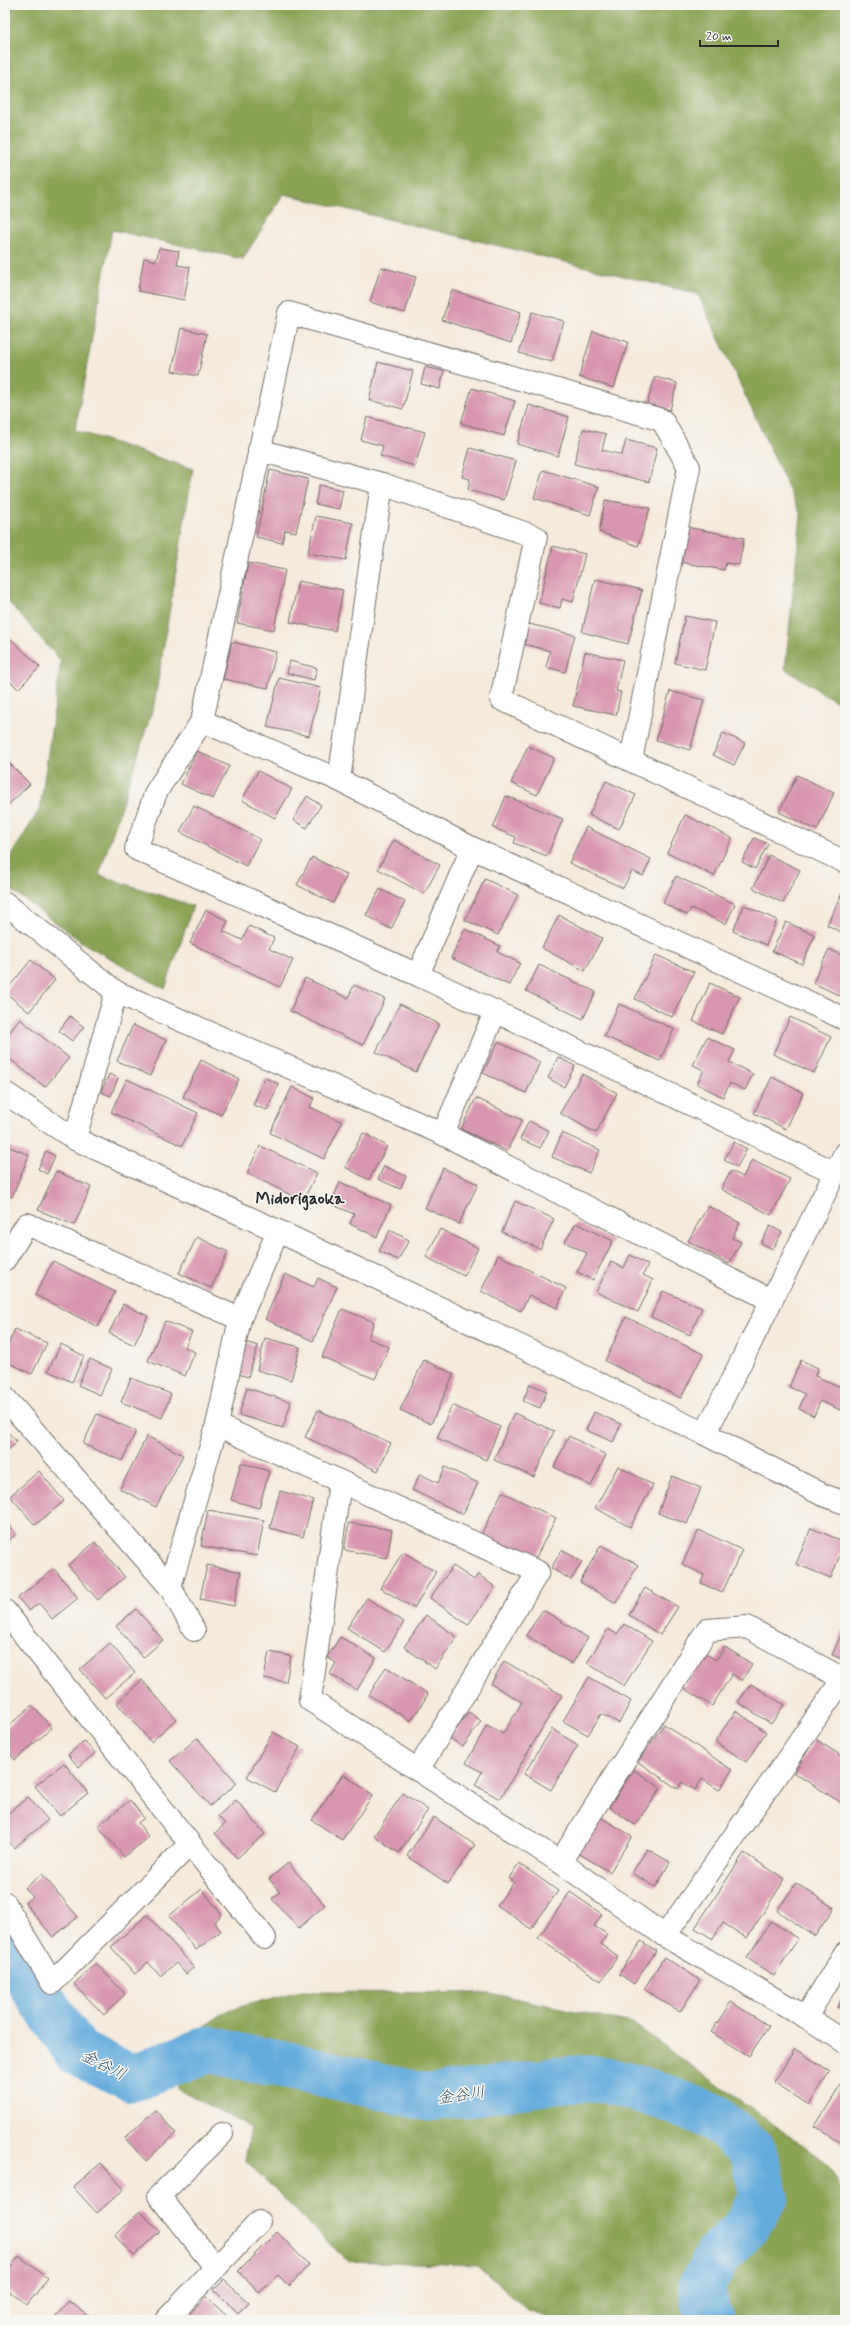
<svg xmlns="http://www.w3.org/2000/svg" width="850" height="2325" font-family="Mynerve,'Klee One',sans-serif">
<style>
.forest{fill:#8aa354;stroke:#5a6740}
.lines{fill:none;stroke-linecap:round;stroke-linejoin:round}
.river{stroke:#64abdb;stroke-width:47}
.building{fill:#d897b0}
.minor-casing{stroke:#726e69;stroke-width:24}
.minor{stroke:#fff;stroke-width:22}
.labels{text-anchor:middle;stroke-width:3;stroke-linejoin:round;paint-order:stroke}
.water-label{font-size:16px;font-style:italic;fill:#3f5869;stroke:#f6f6f2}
.quarter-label{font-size:17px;font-weight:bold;fill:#2b2b2b;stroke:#f6f6f2}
</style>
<rect width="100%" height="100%" fill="#f6f6f2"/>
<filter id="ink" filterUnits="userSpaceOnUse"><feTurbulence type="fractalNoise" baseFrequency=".025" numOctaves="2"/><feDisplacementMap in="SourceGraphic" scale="8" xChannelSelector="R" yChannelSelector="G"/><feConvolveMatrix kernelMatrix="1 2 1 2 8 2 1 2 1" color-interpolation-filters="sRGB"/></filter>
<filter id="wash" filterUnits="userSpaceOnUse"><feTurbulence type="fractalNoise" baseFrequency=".012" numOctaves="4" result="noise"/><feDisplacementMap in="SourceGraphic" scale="16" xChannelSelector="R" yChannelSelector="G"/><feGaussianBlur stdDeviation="0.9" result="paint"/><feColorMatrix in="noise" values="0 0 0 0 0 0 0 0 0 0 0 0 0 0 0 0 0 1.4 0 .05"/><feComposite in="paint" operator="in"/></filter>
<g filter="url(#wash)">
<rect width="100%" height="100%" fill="#f5eadb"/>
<g class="forest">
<polygon points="5,5 845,5 845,707 785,669 801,515 698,294 284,194 243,259 112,230 75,430 193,469 154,705 99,875 193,906 165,989 83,943 5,885 5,865 40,809 61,661 5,598"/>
<polygon points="296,1992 490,1993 632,2023 827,2163 845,2196 845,2320 555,2320 528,2311 477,2265 347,2261 245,2160 251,2128 178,2089 175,2046 228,2010"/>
</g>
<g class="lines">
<polyline class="river" points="5,1946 78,2053 132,2078 209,2049 245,2058 293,2066 430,2098 575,2078 607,2080 652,2093 712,2116 753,2151 765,2197 743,2230 717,2256 702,2286 706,2312 711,2320"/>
</g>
<g id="blocks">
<g class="building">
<polygon points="159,248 179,251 177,265 190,267 184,300 138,291 144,258 156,261"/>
<polygon points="381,267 416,277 405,313 370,302"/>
<polygon points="452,290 521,312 511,343 442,320"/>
<polygon points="532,312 564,321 552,362 519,353"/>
<polygon points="181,328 207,334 198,376 172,371"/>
<polygon points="593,331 628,342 614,388 579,377"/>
<polygon points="378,362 413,371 403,409 369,400"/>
<polygon points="425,367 444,371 440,389 421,384"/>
<polygon points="655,377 677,383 670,410 647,404"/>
<polygon points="472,388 515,401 504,436 461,423"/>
<polygon points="529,405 569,417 558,456 517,444"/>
<polygon points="367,417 425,432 415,466 380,456 383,446 361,440"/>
<polygon points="583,429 606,434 602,450 622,455 626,440 657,448 649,482 574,464"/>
<polygon points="470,448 516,461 504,500 468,490 470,479 462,477"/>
<polygon points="270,470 308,479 296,532 285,530 282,543 256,537"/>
<polygon points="543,470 599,487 590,515 534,498"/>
<polygon points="319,485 343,490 339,509 315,504"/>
<polygon points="605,500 650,508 638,546 599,532"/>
<polygon points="316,516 353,523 346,560 308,553"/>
<polygon points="686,527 744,538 739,565 726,563 724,570 679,562"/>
<polygon points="553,546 585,554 573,602 562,599 560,608 539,603"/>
<polygon points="248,563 285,570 274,630 237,623"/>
<polygon points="595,579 642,590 628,644 582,632"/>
<polygon points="298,581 343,590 335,631 290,622"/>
<polygon points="685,616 715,622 705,670 675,663"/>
<polygon points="529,624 575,635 565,672 546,667 550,651 524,644"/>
<polygon points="5,633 40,667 18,689 5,676"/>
<polygon points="232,642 276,652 268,688 223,679"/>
<polygon points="585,652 623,660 616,691 621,692 616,715 573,706"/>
<polygon points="290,661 317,668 314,680 287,673"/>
<polygon points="279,678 321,688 309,736 267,727"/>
<polygon points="670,691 704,700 690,750 656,740"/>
<polygon points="723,733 745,743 734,765 713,755"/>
<polygon points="528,746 554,758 537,795 511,783"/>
<polygon points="197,751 229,766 213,799 181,784"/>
<polygon points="5,759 30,784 5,808"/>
<polygon points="258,771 292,789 275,818 242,800"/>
<polygon points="797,775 834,793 817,830 779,812"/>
<polygon points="606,781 636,795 619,829 589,815"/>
<polygon points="307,796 321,805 307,828 293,820"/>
<polygon points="506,796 563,819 547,856 514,843 516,837 493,828"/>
<polygon points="194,806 260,839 246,866 180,832"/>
<polygon points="685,815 732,838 714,876 667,853"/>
<polygon points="586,827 651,859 643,876 632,871 623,888 569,863"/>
<polygon points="754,838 768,844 755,869 742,862"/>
<polygon points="394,840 440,865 424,894 378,869"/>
<polygon points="769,855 800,870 783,903 753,888"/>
<polygon points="312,857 347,875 333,903 297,885"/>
<polygon points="676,876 735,904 726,924 691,908 687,915 663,903"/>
<polygon points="485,879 518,895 498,935 465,920"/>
<polygon points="380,889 405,902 391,929 366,915"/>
<polygon points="844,889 845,890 845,934 827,925"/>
<polygon points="744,905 777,920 766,945 733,931"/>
<polygon points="206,910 228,921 223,931 242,940 249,926 274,938 269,949 293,960 280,987 190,943"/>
<polygon points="559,915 602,938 585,971 542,948"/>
<polygon points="786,922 815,935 802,964 772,951"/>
<polygon points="465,929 500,946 497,952 520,963 509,985 451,958"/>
<polygon points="829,949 845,957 845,998 813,983"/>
<polygon points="656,955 694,972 672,1017 635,999"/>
<polygon points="31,960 55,980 29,1012 5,992"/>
<polygon points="539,965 596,992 583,1019 526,991"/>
<polygon points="305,978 348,998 354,985 385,999 363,1045 290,1011"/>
<polygon points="710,983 740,997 722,1034 693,1021"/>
<polygon points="400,1004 439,1024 416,1072 376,1052"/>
<polygon points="619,1004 674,1029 660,1061 604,1036"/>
<polygon points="70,1016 84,1027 72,1041 59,1031"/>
<polygon points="790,1017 831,1037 814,1073 773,1054"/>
<polygon points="20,1019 69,1058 45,1087 5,1055 5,1038"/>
<polygon points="133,1025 166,1040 150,1076 117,1061"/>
<polygon points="707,1037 735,1050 729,1062 753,1074 745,1090 730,1083 723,1097 697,1084 704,1070 693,1065"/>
<polygon points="498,1042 540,1062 526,1093 483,1073"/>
<polygon points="558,1057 575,1066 564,1087 548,1078"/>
<polygon points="201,1060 239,1079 221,1115 183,1097"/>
<polygon points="109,1074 118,1078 111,1096 101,1092"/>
<polygon points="582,1074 617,1093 596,1133 560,1113"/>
<polygon points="772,1077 803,1093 786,1129 754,1113"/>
<polygon points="265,1078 279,1084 267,1110 253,1105"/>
<polygon points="127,1079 198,1113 182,1146 111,1112"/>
<polygon points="292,1087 314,1098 310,1107 342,1122 324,1159 270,1133"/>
<polygon points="476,1098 522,1120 507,1151 461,1129"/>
<polygon points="529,1121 549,1131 540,1148 520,1139"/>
<polygon points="363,1133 387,1146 369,1180 345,1167"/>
<polygon points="562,1133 600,1150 589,1173 552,1157"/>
<polygon points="734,1142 747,1149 737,1167 724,1160"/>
<polygon points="5,1145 29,1155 12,1197 5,1195"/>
<polygon points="260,1146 317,1173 303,1201 247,1173"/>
<polygon points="46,1151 55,1156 47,1174 38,1169"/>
<polygon points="752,1160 790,1179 771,1215 721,1189 731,1171 743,1177"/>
<polygon points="384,1166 406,1176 400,1189 378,1179"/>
<polygon points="443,1168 478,1184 459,1224 425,1208"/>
<polygon points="56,1171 91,1187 74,1225 38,1210"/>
<polygon points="340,1182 391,1205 377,1237 350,1224 354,1214 331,1204"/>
<polygon points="515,1201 554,1219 540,1249 502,1232"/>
<polygon points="708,1206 740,1223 732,1238 741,1242 729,1264 688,1241"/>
<polygon points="576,1223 613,1241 593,1280 577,1272 587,1253 565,1242"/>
<polygon points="770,1226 782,1232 773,1249 761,1243"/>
<polygon points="440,1229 478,1248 464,1276 426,1257"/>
<polygon points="390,1230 409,1240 398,1260 379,1251"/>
<polygon points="197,1237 228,1252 211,1288 179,1273"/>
<polygon points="498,1255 566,1288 557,1308 529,1295 521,1311 481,1291"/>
<polygon points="630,1255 648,1265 643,1275 653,1280 638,1312 596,1292 611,1262 624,1268"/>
<polygon points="53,1261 115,1292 98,1327 35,1295"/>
<polygon points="285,1274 314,1287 318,1278 337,1287 313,1341 265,1319"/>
<polygon points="663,1291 702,1308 690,1335 651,1317"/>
<polygon points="123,1304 148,1316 134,1345 109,1333"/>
<polygon points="342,1309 374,1322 368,1338 389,1347 375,1379 322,1357"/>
<polygon points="626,1317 703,1354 681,1398 605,1361"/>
<polygon points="165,1321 192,1332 185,1347 195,1352 185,1376 148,1361"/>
<polygon points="15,1329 47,1343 32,1374 5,1361 5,1351"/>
<polygon points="265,1338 300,1347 291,1380 257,1370"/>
<polygon points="245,1342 258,1346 248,1377 235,1373"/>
<polygon points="61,1344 84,1356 72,1382 48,1371"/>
<polygon points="90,1359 112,1369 100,1395 78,1385"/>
<polygon points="424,1360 454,1374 431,1424 400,1410"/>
<polygon points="801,1360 818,1368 815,1376 841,1387 845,1379 845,1412 820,1401 814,1416 799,1409 805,1394 789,1387"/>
<polygon points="131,1378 171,1394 162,1418 121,1402"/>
<polygon points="530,1384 547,1391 540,1408 523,1401"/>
<polygon points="247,1388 291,1402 283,1428 239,1415"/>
<polygon points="452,1405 500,1427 486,1460 437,1438"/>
<polygon points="318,1410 391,1443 378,1471 305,1437"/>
<polygon points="594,1412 621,1424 613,1442 586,1430"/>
<polygon points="514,1413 554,1431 534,1477 494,1460"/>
<polygon points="97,1414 136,1431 122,1461 83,1444"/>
<polygon points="5,1429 17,1442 5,1453"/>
<polygon points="147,1436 183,1455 156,1507 120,1489"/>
<polygon points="569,1436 606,1455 591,1486 554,1467"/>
<polygon points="241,1463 269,1471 259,1508 231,1500"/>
<polygon points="618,1466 653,1485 630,1527 595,1508"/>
<polygon points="445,1467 478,1483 463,1514 412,1490 420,1474 438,1483"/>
<polygon points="39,1471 64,1501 35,1525 10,1496"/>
<polygon points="672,1476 701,1488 687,1524 658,1513"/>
<polygon points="280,1491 313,1500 303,1537 270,1528"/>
<polygon points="502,1492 556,1518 534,1561 481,1535"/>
<polygon points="208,1510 264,1520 257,1556 201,1546"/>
<polygon points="5,1521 16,1534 5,1544"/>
<polygon points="349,1523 392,1530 387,1558 344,1550"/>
<polygon points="811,1528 845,1542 831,1578 796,1564"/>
<polygon points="699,1530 742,1550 722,1593 701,1583 704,1575 682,1564"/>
<polygon points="95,1542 125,1577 98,1600 68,1565"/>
<polygon points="601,1545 638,1565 616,1603 580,1582"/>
<polygon points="562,1550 582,1562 571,1580 551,1568"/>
<polygon points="403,1552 436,1572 414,1608 380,1588"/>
<polygon points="207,1565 241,1572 234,1606 200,1599"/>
<polygon points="453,1566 474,1580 478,1574 495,1587 468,1625 430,1598"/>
<polygon points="54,1569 78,1598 52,1619 39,1603 29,1611 18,1598"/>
<polygon points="645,1588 678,1607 660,1635 629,1615"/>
<polygon points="367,1598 404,1622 385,1652 347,1628"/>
<polygon points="136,1609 163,1640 143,1658 116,1626"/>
<polygon points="543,1610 588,1638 572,1664 526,1635"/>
<polygon points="426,1615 457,1637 435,1669 404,1647"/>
<polygon points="624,1624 652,1641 624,1686 587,1663 608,1629 617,1634"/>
<polygon points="844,1629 845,1630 845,1660 832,1655"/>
<polygon points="340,1637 376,1658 357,1690 330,1674 336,1663 327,1657"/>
<polygon points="110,1643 135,1673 105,1698 80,1669"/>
<polygon points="725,1647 752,1664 742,1681 732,1674 712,1706 683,1688 705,1653 716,1660"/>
<polygon points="269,1652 291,1656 286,1682 264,1678"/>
<polygon points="504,1661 562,1695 500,1799 475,1785 482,1772 466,1763 487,1725 503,1734 522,1702 491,1684"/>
<polygon points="386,1667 428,1694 411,1721 369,1695"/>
<polygon points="589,1677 631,1701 619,1723 601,1714 588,1735 563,1721"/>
<polygon points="142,1680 176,1719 151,1742 117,1703"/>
<polygon points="751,1684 784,1705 771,1724 738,1702"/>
<polygon points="32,1705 52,1728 15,1760 5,1747 5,1729"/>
<polygon points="736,1711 766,1732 746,1762 715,1741"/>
<polygon points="469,1712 481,1721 463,1747 450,1738"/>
<polygon points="664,1724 732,1770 719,1790 702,1779 695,1790 682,1782 678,1789 638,1762"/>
<polygon points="552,1729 578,1745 551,1790 524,1774"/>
<polygon points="273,1732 300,1747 275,1792 247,1777"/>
<polygon points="197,1738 237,1783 210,1806 170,1761"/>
<polygon points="815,1739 845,1758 845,1805 794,1773"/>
<polygon points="84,1741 95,1753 79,1767 68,1755"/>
<polygon points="64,1763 88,1793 60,1816 35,1786"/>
<polygon points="634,1770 661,1788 635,1825 609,1807"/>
<polygon points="343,1774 373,1795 342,1840 312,1820"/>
<polygon points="403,1793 428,1810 399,1853 374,1836"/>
<polygon points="28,1797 48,1820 14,1848 5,1837 5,1816"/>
<polygon points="130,1800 144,1818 138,1823 149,1837 124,1857 98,1826"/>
<polygon points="236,1800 265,1834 237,1858 215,1833 225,1824 218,1816"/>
<polygon points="434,1817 475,1845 448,1884 407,1856"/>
<polygon points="600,1817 632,1836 610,1872 578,1853"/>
<polygon points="647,1849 670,1862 656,1887 632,1873"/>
<polygon points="744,1853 785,1879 747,1938 723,1923 713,1939 695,1928"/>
<polygon points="288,1863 325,1905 299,1928 272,1899 280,1892 269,1879"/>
<polygon points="519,1863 558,1891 531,1929 497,1905 514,1882 509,1878"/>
<polygon points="42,1874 78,1917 53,1937 25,1903 33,1897 25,1888"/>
<polygon points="796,1883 834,1908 815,1936 777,1911"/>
<polygon points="202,1889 222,1915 214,1922 221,1931 196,1950 169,1916"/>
<polygon points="570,1892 602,1914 594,1926 607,1934 601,1944 618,1956 601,1981 538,1938"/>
<polygon points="147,1915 194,1967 186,1974 176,1963 160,1976 148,1962 135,1974 111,1947"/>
<polygon points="771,1921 798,1939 774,1976 747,1958"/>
<polygon points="641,1941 656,1951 634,1984 619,1974"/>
<polygon points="664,1957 700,1980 680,2012 644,1989"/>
<polygon points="96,1963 125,1994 104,2015 74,1984"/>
<polygon points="845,1993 845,2011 837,2007"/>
<polygon points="731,2002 769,2026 749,2056 711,2032"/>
<polygon points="795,2049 830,2071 809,2105 774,2082"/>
<polygon points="841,2085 845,2087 845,2145 815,2126"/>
<polygon points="155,2110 176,2133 146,2161 125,2138"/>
<polygon points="101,2163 124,2189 97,2213 73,2187"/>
<polygon points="140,2211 160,2232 134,2256 115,2236"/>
<polygon points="277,2232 309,2265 289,2286 278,2275 259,2293 238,2271"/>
<polygon points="19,2256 48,2278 27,2305 5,2288 5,2275"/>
<polygon points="224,2280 249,2303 238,2314 214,2290"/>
<polygon points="206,2297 228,2317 225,2320 187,2320 186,2318"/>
<polygon points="69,2301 94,2320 53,2320"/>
</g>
</g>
</g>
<g filter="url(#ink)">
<use href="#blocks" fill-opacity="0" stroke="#726e69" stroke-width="1"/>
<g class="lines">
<defs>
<g id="minor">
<polyline points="259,450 382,484 536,537 501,699 845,862"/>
<polyline points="202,721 339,780 472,848 845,1019"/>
<polyline points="631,760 689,467 662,420 289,313 202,721 156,792 136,849 418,975 836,1173"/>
<polyline points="339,780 382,484"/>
<polyline points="5,903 116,992 443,1134 771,1300"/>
<polyline points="418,975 472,848"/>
<polyline points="5,1093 75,1139 278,1231 705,1434 823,1495 845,1503"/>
<polyline points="443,1134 495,1012"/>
<polyline points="75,1139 116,992"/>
<polyline points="5,1259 27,1224 240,1319"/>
<polyline points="5,1398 170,1587 194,1630"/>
<polyline points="217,1425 538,1572 418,1770"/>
<polyline points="705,1434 845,1153"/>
<polyline points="340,1482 310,1700 560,1862 665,1936 806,2017 845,2042"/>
<polyline points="170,1587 217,1425 240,1319 278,1231"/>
<polyline points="5,1611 265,1938"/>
<polyline points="560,1862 707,1630 747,1627 845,1680"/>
<polyline points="5,1903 52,1983 189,1845"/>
<polyline points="665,1936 843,1679"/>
<polyline points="806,2017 845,1953"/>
<polyline points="216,2268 159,2196 222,2134"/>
<polyline points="166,2320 259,2222"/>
</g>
</defs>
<use href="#minor" class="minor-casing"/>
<use href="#minor" class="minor"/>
</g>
</g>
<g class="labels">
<g class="water-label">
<text transform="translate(104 2064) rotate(27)" y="6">金谷川</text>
<text transform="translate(461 2094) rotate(-8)" y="6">金谷川</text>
</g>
<g class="quarter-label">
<text x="300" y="1204">Midorigaoka</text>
</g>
</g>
<rect width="850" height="2325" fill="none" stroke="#f6f6f2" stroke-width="20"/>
<path d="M700 40v6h78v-6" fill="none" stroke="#2b2b2b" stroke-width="2"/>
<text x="706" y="40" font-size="12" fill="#2b2b2b" stroke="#f6f6f2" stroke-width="3" paint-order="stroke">20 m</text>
</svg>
